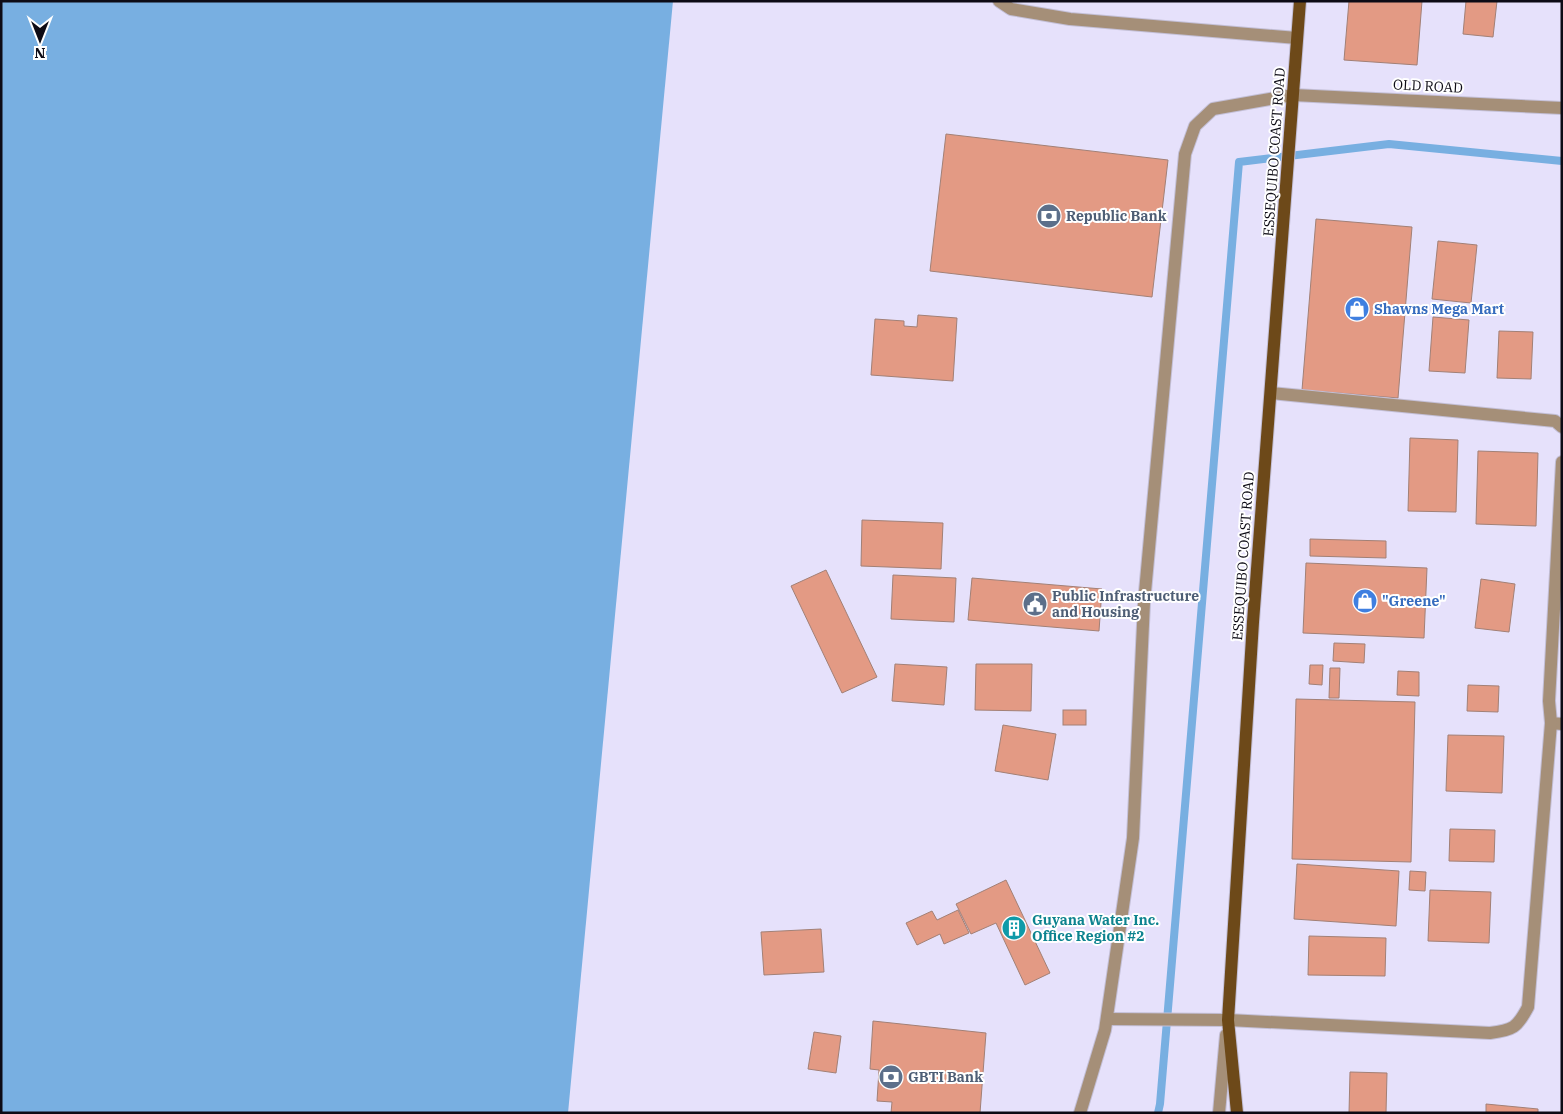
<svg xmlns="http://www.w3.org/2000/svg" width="1563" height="1114" font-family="'IBM Plex Serif',serif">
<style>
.water{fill:#78afe1}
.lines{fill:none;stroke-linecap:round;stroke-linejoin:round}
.stream{stroke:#78afe1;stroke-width:8}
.building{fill:#e39a84;stroke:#a28076}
.street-casing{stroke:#c3bfd6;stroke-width:14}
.primary-casing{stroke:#c3bfd6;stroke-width:14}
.street{stroke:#a58f78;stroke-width:12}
.primary{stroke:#6d4919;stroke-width:12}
.labels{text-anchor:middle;stroke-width:4;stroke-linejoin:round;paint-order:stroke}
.street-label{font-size:14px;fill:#0d0b15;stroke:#fff}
.service-label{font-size:14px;font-weight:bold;fill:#4e5e75;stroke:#fff;text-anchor:start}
.shop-label{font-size:14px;font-weight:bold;fill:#366cbe;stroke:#fff;text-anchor:start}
.culture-label{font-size:14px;font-weight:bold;fill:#0d838f;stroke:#fff;text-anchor:start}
</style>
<rect width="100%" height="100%" fill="#e6e1fb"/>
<polygon class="water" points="1,1 673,1 568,1113 1,1113"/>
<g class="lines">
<polyline class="stream" points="1158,1113 1160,1104 1239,162 1389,144 1562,161"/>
</g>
<g class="building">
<polygon points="1349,1 1422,1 1417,65 1344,60"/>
<polygon points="1466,1 1497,1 1493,37 1463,34"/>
<polygon points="946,134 1168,160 1152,297 930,271"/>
<polygon points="1316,219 1412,227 1398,398 1302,390"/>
<polygon points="1438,241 1477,245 1471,303 1432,299"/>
<polygon points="918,315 957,318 953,381 871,375 875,319 904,321 904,326 917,327"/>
<polygon points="1433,317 1469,320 1465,373 1429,371"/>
<polygon points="1499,331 1533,332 1531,379 1497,378"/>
<polygon points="1410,438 1458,440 1456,512 1408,511"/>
<polygon points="1478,451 1538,453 1536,526 1476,524"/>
<polygon points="862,520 943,523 941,569 861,566"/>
<polygon points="1310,539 1386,541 1386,558 1310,556"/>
<polygon points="1306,563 1427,568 1424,638 1303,633"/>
<polygon points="826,570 877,677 842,693 791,586"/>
<polygon points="893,575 956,578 954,622 891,619"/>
<polygon points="972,578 1102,589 1099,631 968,620"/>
<polygon points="1481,579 1515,584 1509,632 1475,628"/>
<polygon points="1334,643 1365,644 1364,663 1333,661"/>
<polygon points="895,664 947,667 944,705 892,701"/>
<polygon points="976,664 1032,664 1031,711 975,710"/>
<polygon points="1310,665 1323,665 1322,685 1309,684"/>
<polygon points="1330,668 1340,668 1339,698 1329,698"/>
<polygon points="1398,671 1419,672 1419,696 1397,695"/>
<polygon points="1468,685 1499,686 1498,712 1467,711"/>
<polygon points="1296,699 1415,702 1411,862 1292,859"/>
<rect x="1063" y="710" width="23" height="15"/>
<polygon points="1003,725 1056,734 1048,780 995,771"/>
<polygon points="1448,735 1504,736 1502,793 1446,791"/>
<polygon points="1450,829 1495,830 1494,862 1449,861"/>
<polygon points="1297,864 1399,871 1396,926 1294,919"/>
<polygon points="1410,871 1426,872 1425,891 1409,890"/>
<polygon points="1006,880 1050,973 1025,985 996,923 971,934 956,904"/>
<polygon points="1430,890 1491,892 1489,943 1428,941"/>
<polygon points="958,910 969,933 944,944 940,934 917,945 906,923 932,911 937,920"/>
<polygon points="821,929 824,972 764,975 761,932"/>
<polygon points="1309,936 1386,938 1385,976 1308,975"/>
<polygon points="873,1021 986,1033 980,1113 891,1113 892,1102 877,1101 879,1070 870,1069"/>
<polygon points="814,1032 841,1036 836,1073 808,1069"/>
<polygon points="1350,1072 1387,1073 1386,1113 1349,1113"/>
<polygon points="1486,1104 1538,1109 1538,1113 1486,1113"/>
</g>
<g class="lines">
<defs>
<g id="street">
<polyline points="999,1 1011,9 1070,19 1297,38"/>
<polyline points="1271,393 1555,421 1562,427"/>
<polyline points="1562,462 1549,701 1551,723 1562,724"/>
<path d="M1107,1019l121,1 262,13c23,-3 27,-5 38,-26l23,-284"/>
<polyline points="1080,1113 1105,1030 1133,838 1144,603 1185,154 1195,126 1213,109 1293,95 1562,108"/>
<polyline points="1219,1113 1226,1035"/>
</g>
<polyline id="primary" points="1237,1113 1228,1020 1253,622 1300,1"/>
</defs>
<use href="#street" class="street-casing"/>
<use href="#primary" class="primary-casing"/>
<use href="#street" class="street"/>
<use href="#primary" class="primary"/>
</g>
<defs>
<symbol id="bank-disc" viewBox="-11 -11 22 22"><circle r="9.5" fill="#5c6f8a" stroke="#fff"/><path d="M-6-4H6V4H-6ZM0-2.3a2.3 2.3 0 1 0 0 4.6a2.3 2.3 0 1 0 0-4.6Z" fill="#fff"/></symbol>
<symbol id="shop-disc" viewBox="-11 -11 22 22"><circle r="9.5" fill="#3f7fe0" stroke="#fff"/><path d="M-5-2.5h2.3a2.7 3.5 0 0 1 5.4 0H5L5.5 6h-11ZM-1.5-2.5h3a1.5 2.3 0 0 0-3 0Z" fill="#fff"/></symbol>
<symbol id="civic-disc" viewBox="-11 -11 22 22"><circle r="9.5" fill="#5c6f8a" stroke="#fff"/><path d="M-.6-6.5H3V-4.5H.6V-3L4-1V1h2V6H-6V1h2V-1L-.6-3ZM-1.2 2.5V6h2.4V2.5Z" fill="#fff"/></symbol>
<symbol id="building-disc" viewBox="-11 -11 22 22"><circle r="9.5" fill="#0f9aa8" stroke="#fff"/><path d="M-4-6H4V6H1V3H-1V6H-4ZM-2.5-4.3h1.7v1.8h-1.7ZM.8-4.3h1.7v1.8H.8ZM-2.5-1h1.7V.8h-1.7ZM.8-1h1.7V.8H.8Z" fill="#fff"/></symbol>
</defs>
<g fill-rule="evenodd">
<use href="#bank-disc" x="1035" y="202" width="28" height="28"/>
<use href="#shop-disc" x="1343" y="295" width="28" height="28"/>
<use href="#shop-disc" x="1351" y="587" width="28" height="28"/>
<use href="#civic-disc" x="1021" y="590" width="28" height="28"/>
<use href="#building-disc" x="1000" y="914" width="28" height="28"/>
<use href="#bank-disc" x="877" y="1063" width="28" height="28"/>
</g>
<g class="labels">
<g class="street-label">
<text transform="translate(1428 86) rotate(3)" y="5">OLD ROAD</text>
<text transform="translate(1274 152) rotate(-86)" y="5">ESSEQUIBO COAST ROAD</text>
<text transform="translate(1243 556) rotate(-86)" y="5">ESSEQUIBO COAST ROAD</text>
</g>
<g class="service-label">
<text x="1066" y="221">Republic Bank</text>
<text x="1052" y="601">Public Infrastructure<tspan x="1052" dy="16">and Housing</tspan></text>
<text x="908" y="1082">GBTI Bank</text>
</g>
<g class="shop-label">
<text x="1374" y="314">Shawns Mega Mart</text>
<text x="1382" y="606">"Greene"</text>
</g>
<g class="culture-label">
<text x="1032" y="925">Guyana Water Inc.<tspan x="1032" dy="16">Office Region #2</tspan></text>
</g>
</g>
<rect width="1563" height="1114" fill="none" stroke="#0d0b15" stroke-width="5"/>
<g transform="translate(40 40) rotate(180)" stroke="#ffffff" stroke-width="4" paint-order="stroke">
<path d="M0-4L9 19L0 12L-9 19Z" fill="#0d0b15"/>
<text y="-8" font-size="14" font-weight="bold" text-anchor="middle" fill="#0d0b15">N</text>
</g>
</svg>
